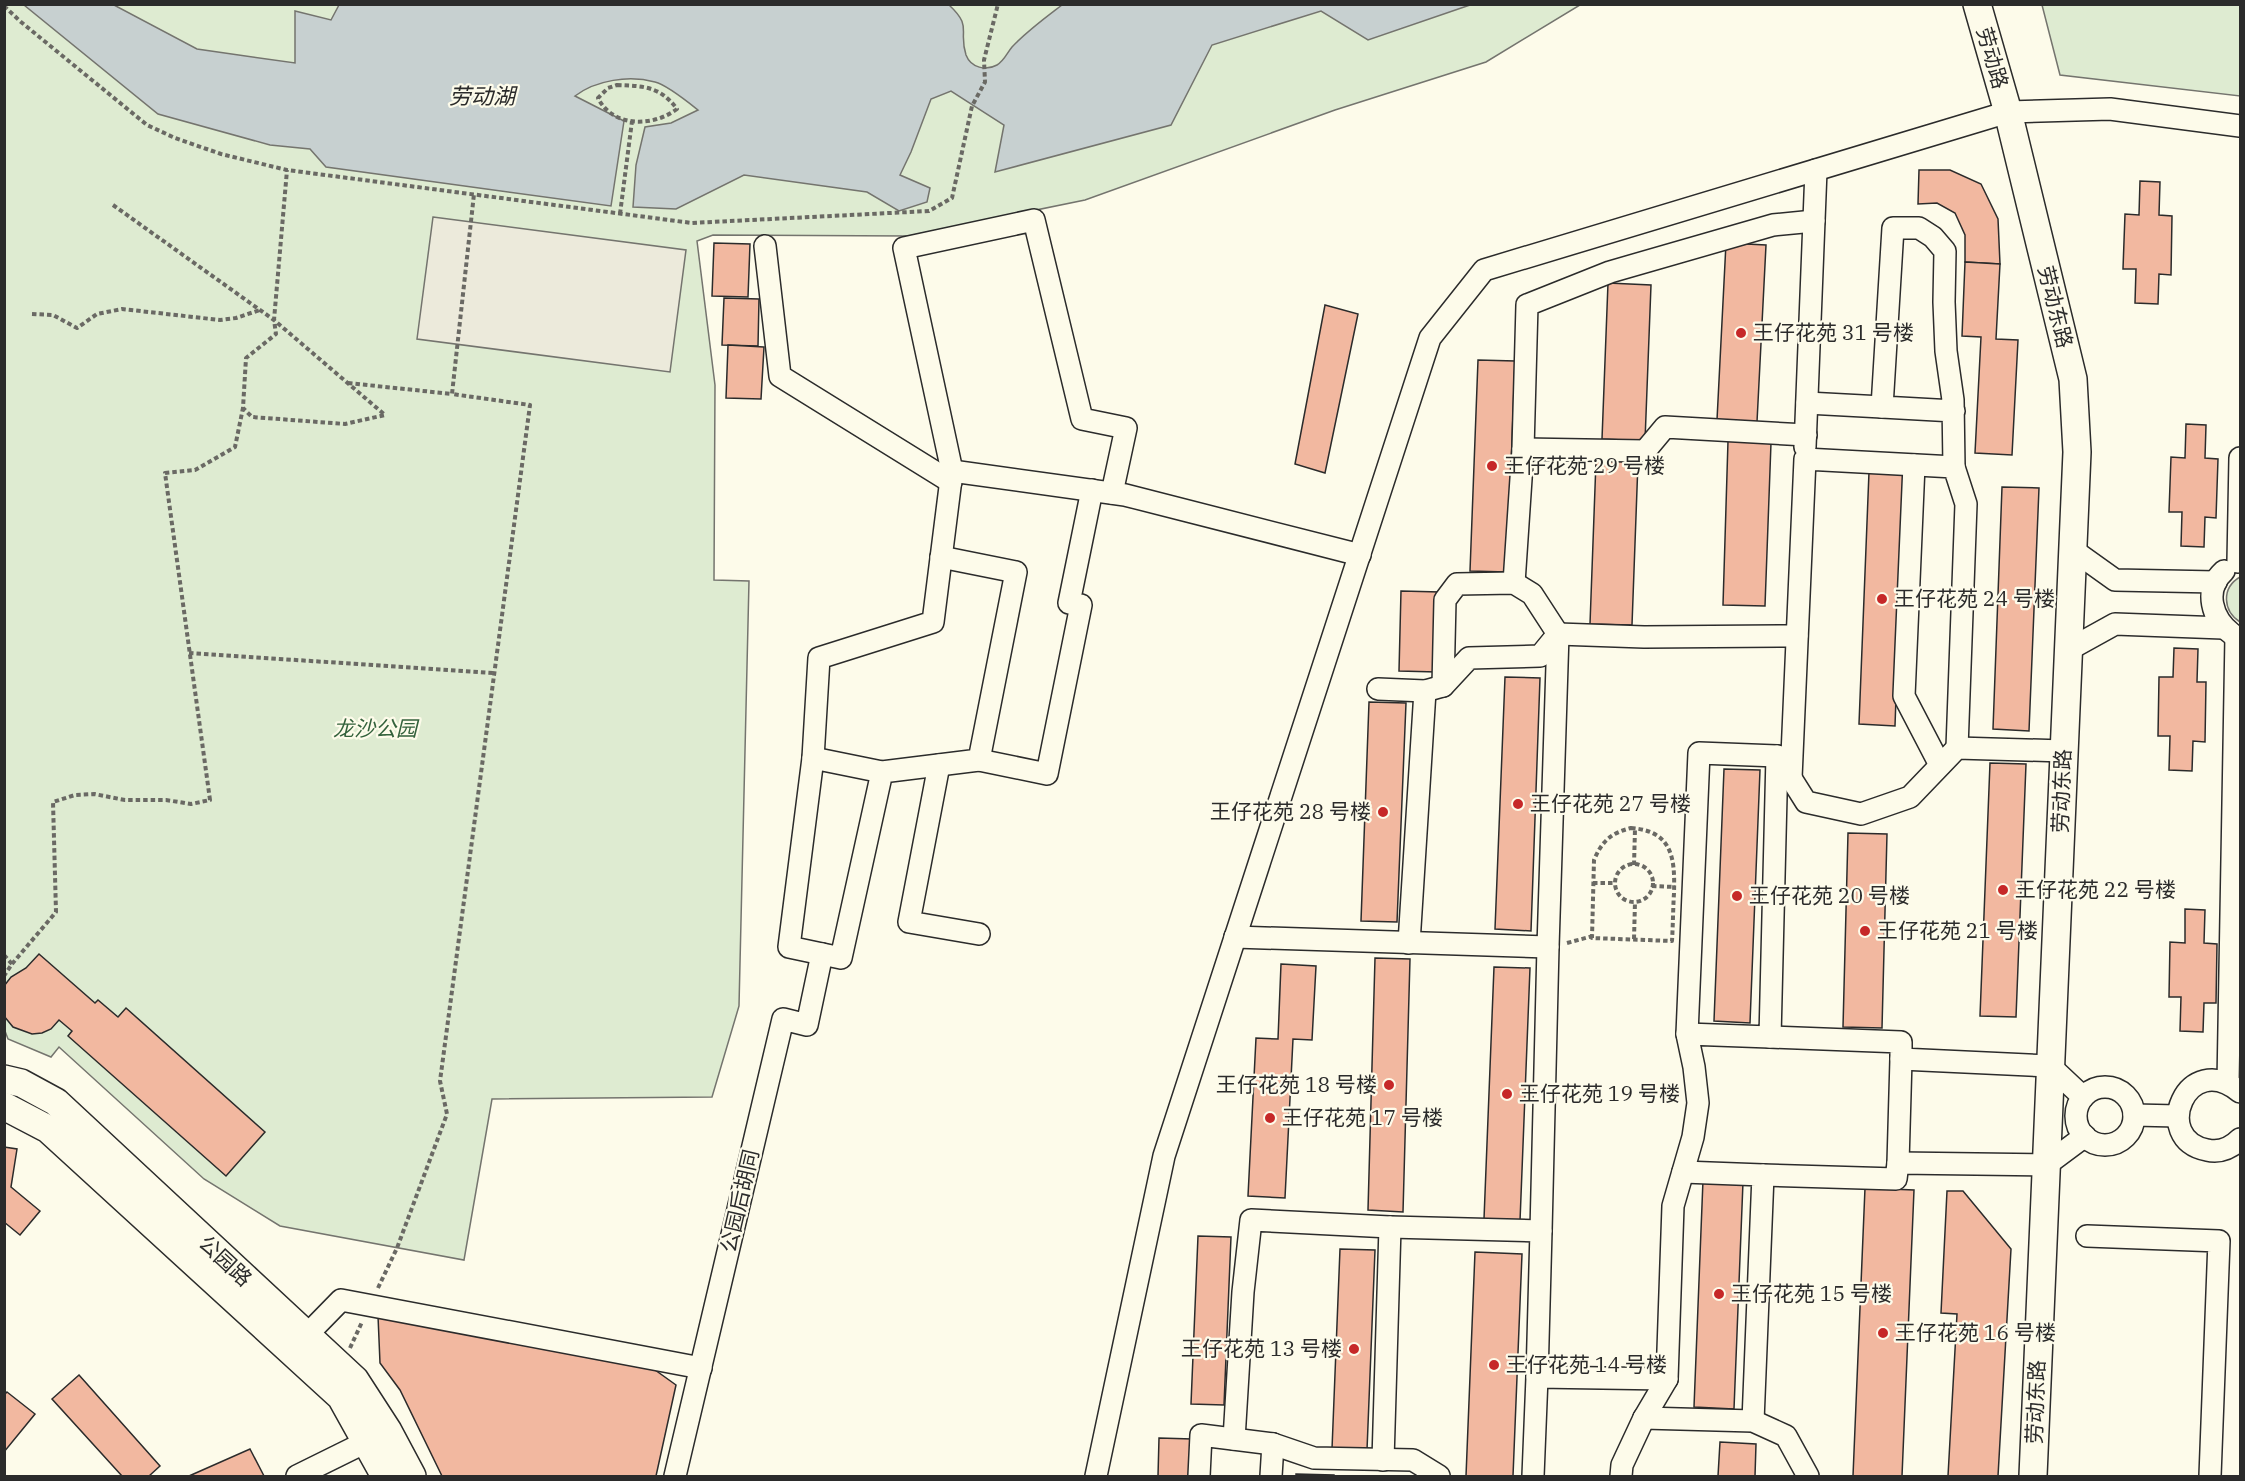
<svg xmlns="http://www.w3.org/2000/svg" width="2245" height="1481" font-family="'IBM Plex Serif','Noto Sans SC',serif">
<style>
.green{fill:#deebd1;stroke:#74746e;stroke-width:1.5}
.parking{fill:#eceadb;stroke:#74746e;stroke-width:1.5}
.water{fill:#c7d0d0;stroke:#74746e;stroke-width:1.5}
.building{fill:#f2b8a0;stroke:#2b2b2b;stroke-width:1.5}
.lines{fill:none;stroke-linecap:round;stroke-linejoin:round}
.minor-casing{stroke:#2b2b2b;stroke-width:24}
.major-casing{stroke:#2b2b2b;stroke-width:30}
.path{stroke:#6a6964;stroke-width:4;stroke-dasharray:4.5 3;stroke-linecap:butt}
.minor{stroke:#fdfbea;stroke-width:21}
.major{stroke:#fdfbea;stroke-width:27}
.poi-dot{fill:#c62828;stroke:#fdfbea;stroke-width:2}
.labels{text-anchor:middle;stroke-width:4.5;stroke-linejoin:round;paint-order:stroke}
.street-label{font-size:21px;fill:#2b2b2b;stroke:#fdfbea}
.poi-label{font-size:21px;fill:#2b2b2b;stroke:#fdfbea;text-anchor:start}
.park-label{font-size:21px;font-style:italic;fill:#34623c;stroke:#fdfbea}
.water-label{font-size:22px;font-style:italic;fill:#2b2b2b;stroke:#fdfbea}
</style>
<rect width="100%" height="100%" fill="#fdfbea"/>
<g class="green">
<polygon points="5,5 1580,5 1486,62 1335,110 1085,200 909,236 713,235 697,241 715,385 714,580 749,581 739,1006 712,1097 492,1099 464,1260 280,1226 204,1179 59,1047 51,1057 8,1039 5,1031"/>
<polygon points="2042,5 2240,5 2240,96 2060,75"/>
<path d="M2240,577v45c-17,-11 -19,-34 0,-45z"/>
</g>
<polygon class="parking" points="433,217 686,250 670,372 417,339"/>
<path class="water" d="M24,5h90l83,44 98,14v-52l36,9 8,-15h610c24,22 9,25 17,50 5,13 20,16 31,10 7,-4 10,-12 15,-18 15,-16 33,-29 50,-42h408l-102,35 -47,-29 -109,34 -41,80 -176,47 9,-47 -53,-34 -20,8 -20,53 -11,23 30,13 -3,14 -28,9 -32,-19 -123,-17 -68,34 -43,-2 3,-42 9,-38 26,-4 27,-13c-10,-8 -31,-25 -43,-28 -26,-7 -59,-2 -80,14l49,25 -13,85 -285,-39 -16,-18 -40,-4 -112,-31z"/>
<g class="building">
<polygon points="1919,170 1950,170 1981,184 1998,219 2000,264 1965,262 1965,235 1955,213 1937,203 1918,204"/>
<polygon points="2140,181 2160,182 2159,215 2172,216 2171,275 2159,274 2158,304 2135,303 2136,269 2123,269 2125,214 2139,215"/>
<polygon points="714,243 750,244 748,297 712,296"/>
<polygon points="1726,243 1766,245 1757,422 1717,420"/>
<polygon points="1965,262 2000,264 1996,339 2018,340 2012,455 1975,453 1981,337 1962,336"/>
<polygon points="1608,283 1651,285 1645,441 1602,439"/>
<polygon points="724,298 759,299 758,346 722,345"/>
<polygon points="1325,305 1358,314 1325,473 1295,464"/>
<polygon points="728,345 764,347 761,399 726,398"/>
<polygon points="1478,360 1515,361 1507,572 1470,571"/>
<polygon points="2186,424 2206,425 2205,458 2218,459 2216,518 2205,517 2204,547 2181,546 2182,512 2169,512 2171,457 2185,458"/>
<polygon points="1728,441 1771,443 1765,606 1723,605"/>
<polygon points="1596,461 1638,462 1632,625 1590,624"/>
<polygon points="1869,472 1904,473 1895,726 1859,724"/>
<polygon points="2002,487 2039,488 2029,731 1993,729"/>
<polygon points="1401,591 1440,592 1437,672 1399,671"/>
<polygon points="2174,648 2198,649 2197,682 2206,682 2205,742 2193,741 2192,771 2169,770 2170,736 2158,736 2159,677 2173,677"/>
<polygon points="1505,677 1540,678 1531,931 1495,929"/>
<polygon points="1369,702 1406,703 1397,922 1361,921"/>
<polygon points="1990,763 2026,764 2016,1017 1980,1016"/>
<polygon points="1724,769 1760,770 1750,1023 1714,1021"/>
<polygon points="1848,833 1887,834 1882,1028 1843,1027"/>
<polygon points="2185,909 2205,910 2204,943 2217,944 2216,1003 2204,1003 2203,1032 2180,1031 2181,997 2169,997 2170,942 2185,943"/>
<polygon points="39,954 95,1003 98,1000 118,1017 126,1008 265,1132 226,1176 68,1036 72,1031 59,1020 51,1029 42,1033 32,1034 13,1027 4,1016 4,986 11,977 26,968"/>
<polygon points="1375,958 1410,959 1403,1212 1368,1210"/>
<polygon points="1281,964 1316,966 1312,1040 1293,1039 1285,1198 1248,1196 1256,1038 1278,1039"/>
<polygon points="1494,967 1530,968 1520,1221 1484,1219"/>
<polygon points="4,1147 17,1149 11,1187 40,1211 20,1235 4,1222"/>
<polygon points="1703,1180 1743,1182 1734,1409 1694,1407"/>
<polygon points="1865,1188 1914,1190 1902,1476 1853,1476"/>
<polygon points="1947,1191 1963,1191 2011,1249 1998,1476 1948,1476 1957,1314 1941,1313"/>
<polygon points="1198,1236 1231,1237 1224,1405 1191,1404"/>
<polygon points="1340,1249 1375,1250 1367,1450 1332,1449"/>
<polygon points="1475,1252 1522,1254 1513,1476 1466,1476"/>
<polygon points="378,1316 641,1360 676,1385 656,1476 442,1476 400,1390 380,1363"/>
<polygon points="79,1375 160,1466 149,1476 122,1476 52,1399"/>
<polygon points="7,1392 35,1414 4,1452 4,1395"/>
<polygon points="1159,1438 1192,1439 1191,1476 1158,1476"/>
<polygon points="1720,1442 1756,1444 1755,1476 1718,1476"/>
<polygon points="250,1449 264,1476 189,1476"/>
<polygon points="1296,1474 1334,1475 1334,1476 1296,1476"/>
</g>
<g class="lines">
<defs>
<g id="minor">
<polyline points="765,246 780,376 951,482"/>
<polyline points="1807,403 1882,407"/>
<polyline points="1805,447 1816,170"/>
<polyline points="1523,449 1527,305 1610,272 1773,225 1814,221"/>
<polyline points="1914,465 1904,696 1940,765"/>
<polyline points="1954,467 1953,400 1946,351 1944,302 1945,251 1933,237 1919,228 1893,228 1882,407 1954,411"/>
<polyline points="952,471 904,248 1034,220 1082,419 1126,428 1112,493"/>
<polyline points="2073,550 2115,580 2216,582"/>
<polyline points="2238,562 2240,458"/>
<path d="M2224,571c-21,19 -12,48 8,63"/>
<polyline points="1514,583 1523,449 1645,451 1665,427 1806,435"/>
<polyline points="2068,650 2115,624 2223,628"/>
<polyline points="1378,689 1425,691 1443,686 1469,658 1540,656 1558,634 1644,637 1797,636"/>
<polyline points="813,758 819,658 933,622 952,471 1125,495 1360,555"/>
<polyline points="979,760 1047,774 1081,605 1069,603 1092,490"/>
<polyline points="939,765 909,922 979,934"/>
<polyline points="882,772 841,958 789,947 813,758 882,772 979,760 1016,572 941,557"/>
<polyline points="1791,778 1805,459 1954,467 1966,504 1957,748"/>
<polyline points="1235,937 1548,947 1558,634 1532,594 1514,583 1457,584 1445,600 1443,686"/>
<polyline points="1409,943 1425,691"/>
<polyline points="1687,1034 1699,753 1777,756 1806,802 1861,814 1910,797 1957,748 2064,751"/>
<polyline points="1770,1037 1901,1042 1901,1059 2050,1066 2083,1097"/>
<polyline points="2228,1083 2236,636"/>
<circle cx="2105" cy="1116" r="29"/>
<path d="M2240,1092c-53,-44 -90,47 -33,58 13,3 24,-2 33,-11"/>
<polyline points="2134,1115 2178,1116"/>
<polyline points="1898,1163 1901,1059"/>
<polyline points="1683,1172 1763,1175 1753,1421"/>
<polyline points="1763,1175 1896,1179 1898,1163 2046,1165 2085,1136"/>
<polyline points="1390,1227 1541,1231 1537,1377"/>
<polyline points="1541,1231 1548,947"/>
<polyline points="2087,1236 2219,1241 2210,1476"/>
<polyline points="298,1344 341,1300 701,1368"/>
<polyline points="1644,1418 1753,1421 1786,1436 1808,1476"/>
<polyline points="1234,1439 1243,1292 1251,1220 1390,1227 1383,1460"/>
<polyline points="297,1476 380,1435"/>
<polyline points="675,1476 783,1019 807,1025 822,954"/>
<polyline points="1096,1476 1164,1156 1430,338 1484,270 2008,112 2110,109 2240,126"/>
<polyline points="1199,1476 1201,1435 1273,1444 1314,1458 1413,1460 1439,1476"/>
<polyline points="1271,1476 1273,1444"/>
<polyline points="1533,1476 1537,1377 1667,1379"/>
<polyline points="1621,1476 1622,1465 1644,1418 1667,1379 1673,1206 1693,1137 1698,1103 1694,1067 1687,1034 1770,1037 1777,756"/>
</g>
<g id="major">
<polyline points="1977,4 2008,112 2073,379 2077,452 2033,1476"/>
<polyline points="4,1079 21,1083 56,1102 355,1380 388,1431 412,1476"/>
<polyline points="4,1106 48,1129 341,1397 385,1476"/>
</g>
</defs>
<use href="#minor" class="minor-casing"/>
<use href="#major" class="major-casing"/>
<g class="path">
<polyline points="4,6 21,22 147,125 175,138 221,154 287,170 692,223 929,211 952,198 972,106 985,82 984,60 998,4"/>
<path d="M617,85c26,1 43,1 60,24 -24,18 -64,19 -79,-11l10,-10z"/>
<polyline points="113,205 274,320 385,415 345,424 252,417 243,408 246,358 276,334 274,320 287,170"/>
<polyline points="620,214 632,121"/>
<polyline points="32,314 53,315 77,328 97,314 122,309 220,320 236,318 260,310"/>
<polyline points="348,383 452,394 474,194"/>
<polyline points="189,653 494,673"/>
<path d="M1631,828c42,3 44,31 43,65 -1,16 -1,32 -2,48l-80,-3 2,-78c8,-19 17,-27 37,-32z"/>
<circle cx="1634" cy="883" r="19"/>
<polyline points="1634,865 1635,829"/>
<polyline points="1593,883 1615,883"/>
<polyline points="1652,886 1675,887"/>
<polyline points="1634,939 1635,902"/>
<polyline points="1567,943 1593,936"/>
<polyline points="4,955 12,964 4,976"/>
<polyline points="12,964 56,912 53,802 75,795 94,794 125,800 166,800 191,804 210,800 165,473 195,470 235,447 243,408"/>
<polyline points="378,1288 397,1248 447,1114 440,1081 530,405 452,394"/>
<polyline points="350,1348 362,1322"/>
</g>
<use href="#minor" class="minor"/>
<use href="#major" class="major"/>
</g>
<g class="poi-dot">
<circle cx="1741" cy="333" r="6"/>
<circle cx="1492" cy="466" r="6"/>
<circle cx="1882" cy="599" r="6"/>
<circle cx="1518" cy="804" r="6"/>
<circle cx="1383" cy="812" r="6"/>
<circle cx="2003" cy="890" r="6"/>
<circle cx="1737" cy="896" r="6"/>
<circle cx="1865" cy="931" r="6"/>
<circle cx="1389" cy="1085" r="6"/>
<circle cx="1507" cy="1094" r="6"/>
<circle cx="1270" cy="1118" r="6"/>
<circle cx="1719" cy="1294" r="6"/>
<circle cx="1883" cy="1333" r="6"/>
<circle cx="1354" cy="1349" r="6"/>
<circle cx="1494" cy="1365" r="6"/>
</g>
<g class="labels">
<g class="street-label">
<text transform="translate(1992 58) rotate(74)" y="7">劳动路</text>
<text transform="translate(2055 307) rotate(76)" y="7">劳动东路</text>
<text transform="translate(2062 791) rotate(-88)" y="7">劳动东路</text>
<text transform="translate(740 1201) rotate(-77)" y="7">公园后胡同</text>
<text transform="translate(225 1261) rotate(43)" y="7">公园路</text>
<text transform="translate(2036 1402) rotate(-88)" y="7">劳动东路</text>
</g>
<g class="poi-label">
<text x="1753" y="340">王仔花苑 31 号楼</text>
<text x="1504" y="473">王仔花苑 29 号楼</text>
<text x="1894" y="606">王仔花苑 24 号楼</text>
<text x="1530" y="811">王仔花苑 27 号楼</text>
<text x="1371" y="819" text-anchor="end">王仔花苑 28 号楼</text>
<text x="2015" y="897">王仔花苑 22 号楼</text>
<text x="1749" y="903">王仔花苑 20 号楼</text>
<text x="1877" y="938">王仔花苑 21 号楼</text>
<text x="1377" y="1092" text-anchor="end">王仔花苑 18 号楼</text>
<text x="1519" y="1101">王仔花苑 19 号楼</text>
<text x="1282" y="1125">王仔花苑 17 号楼</text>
<text x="1731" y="1301">王仔花苑 15 号楼</text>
<text x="1895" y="1340">王仔花苑 16 号楼</text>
<text x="1342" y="1356" text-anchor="end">王仔花苑 13 号楼</text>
<text x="1506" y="1372">王仔花苑 14 号楼</text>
</g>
<g class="park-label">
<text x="375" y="736">龙沙公园</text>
</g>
<g class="water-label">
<text x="482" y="104">劳动湖</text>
</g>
</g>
<rect width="2245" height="1481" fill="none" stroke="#2b2b2b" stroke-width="12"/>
</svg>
